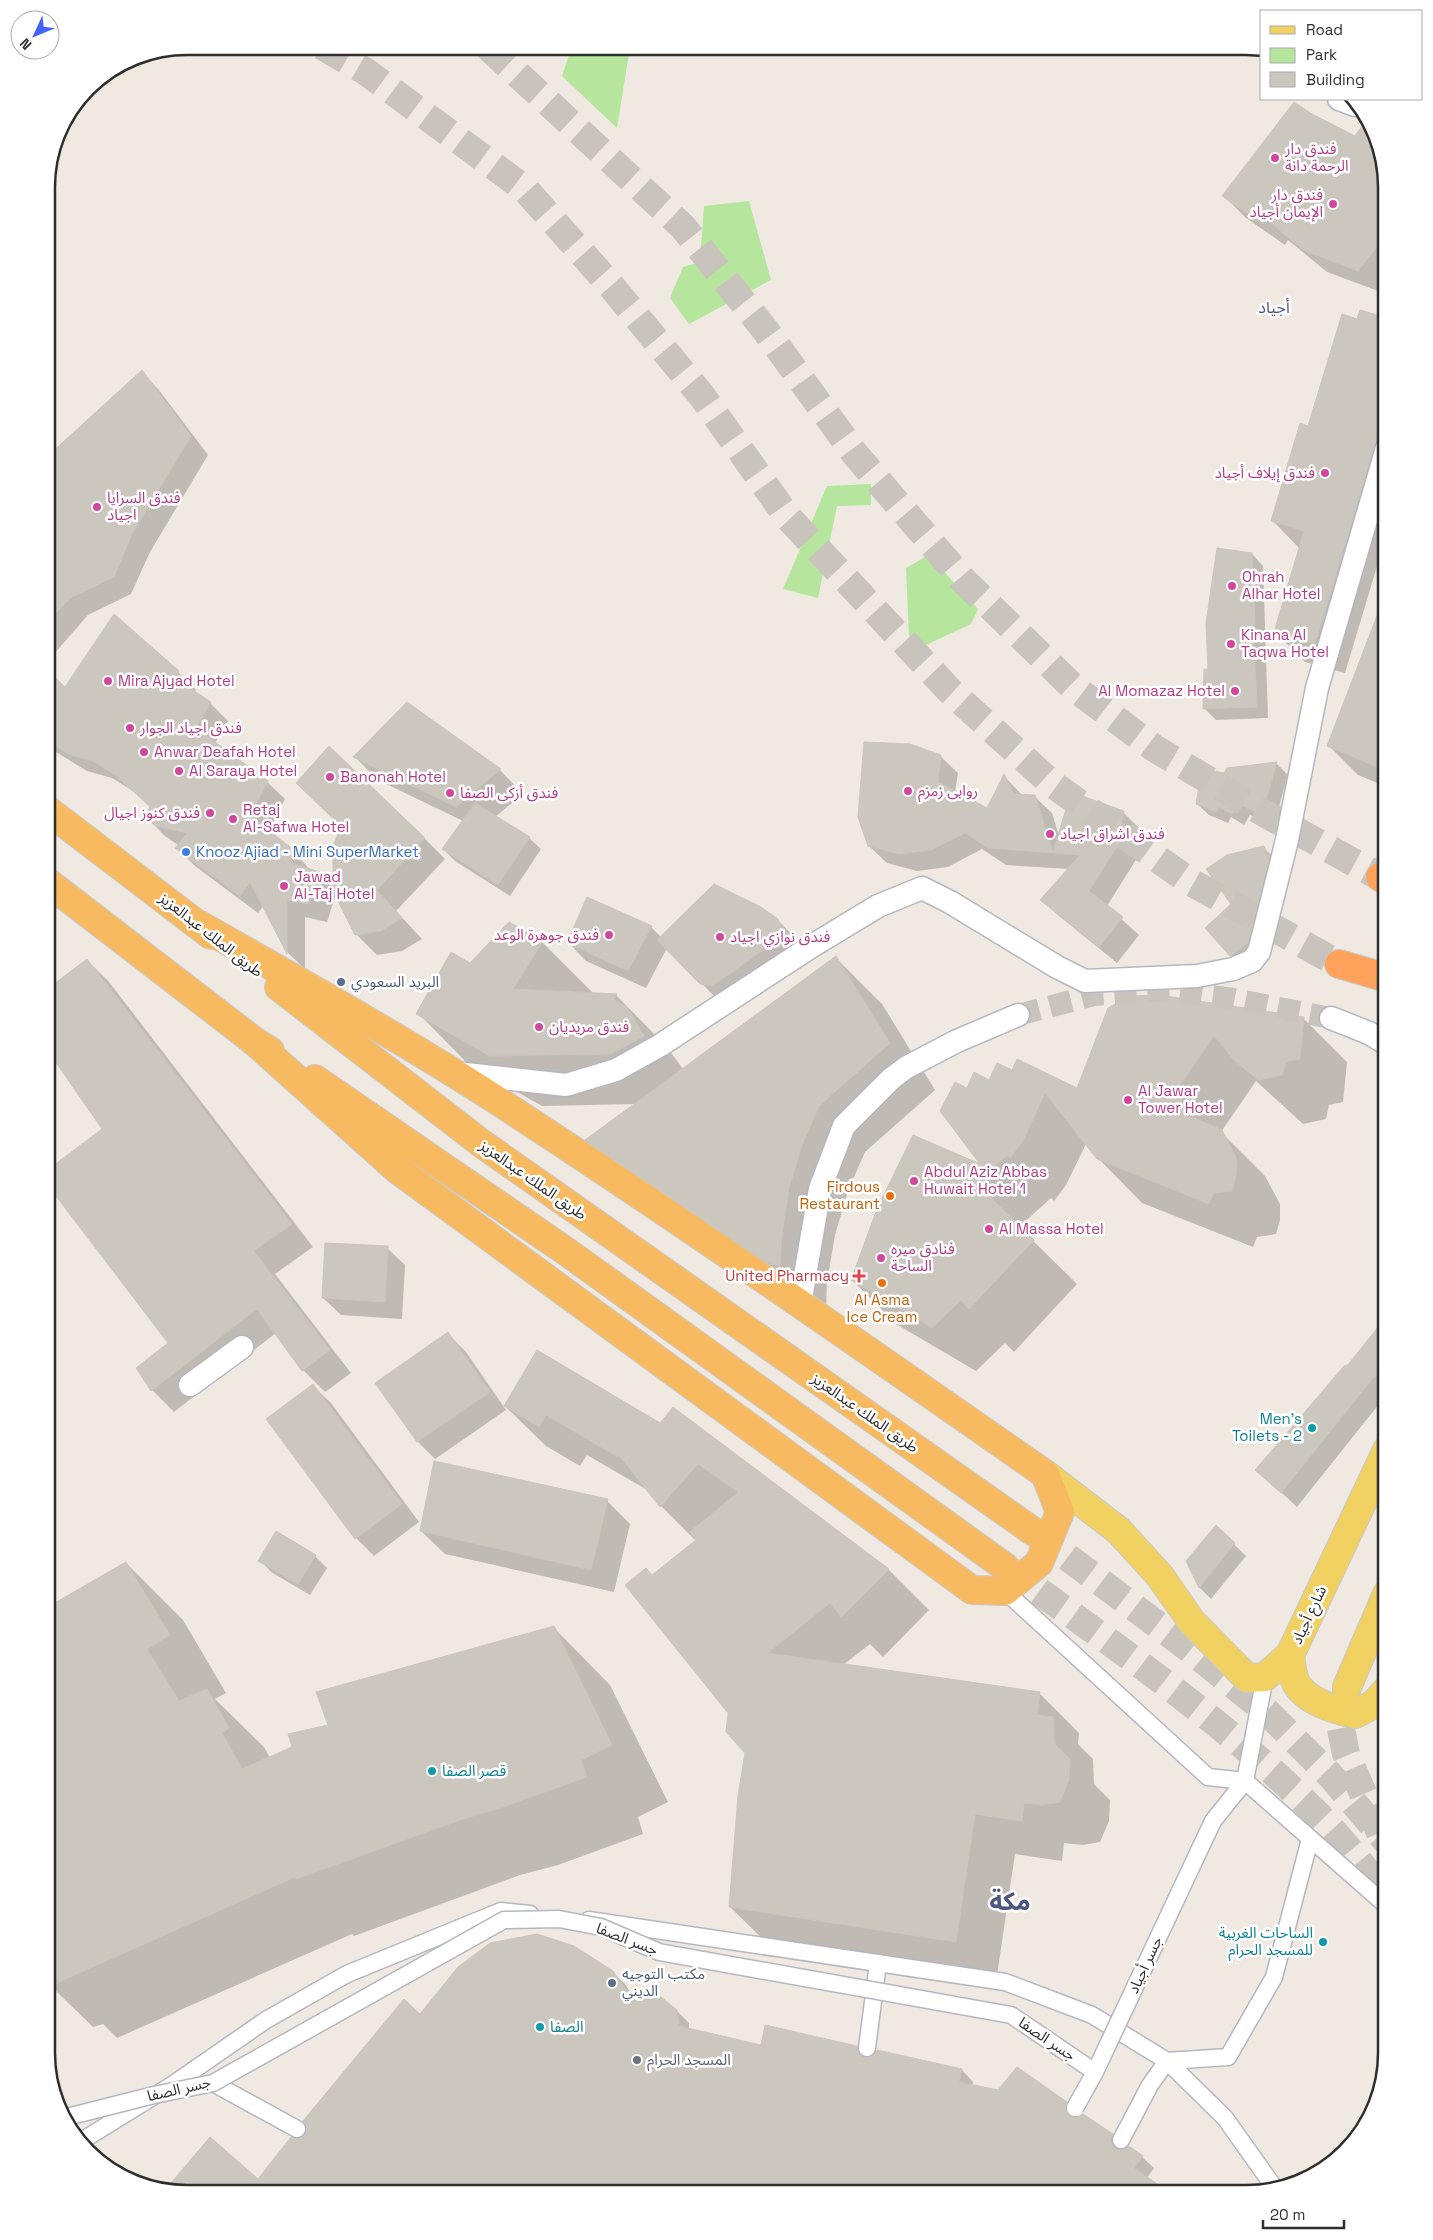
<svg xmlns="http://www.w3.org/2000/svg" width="1433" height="2240" font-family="'Space Grotesk','Noto Sans Arabic',sans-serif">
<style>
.green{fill:#b6e59e}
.shadow{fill:#0003}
.building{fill:#cbc7bf;stroke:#cbc5ba}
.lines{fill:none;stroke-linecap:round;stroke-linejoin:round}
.minor-tunnel{stroke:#c8c4bd;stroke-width:22;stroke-dasharray:22 11;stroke-linecap:butt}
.primary-tunnel{stroke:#c8c4bd;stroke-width:28;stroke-dasharray:28 14;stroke-linecap:butt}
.trunk-tunnel{stroke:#c8c4bd;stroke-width:28;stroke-dasharray:28 14;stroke-linecap:butt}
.motorway-tunnel{stroke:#c8c4bd;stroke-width:28;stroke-dasharray:28 14;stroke-linecap:butt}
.pedestrian-casing{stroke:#b4b7c1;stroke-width:19}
.minor-casing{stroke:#b4b7c1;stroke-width:25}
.primary-casing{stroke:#c9c9c9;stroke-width:30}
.trunk-casing{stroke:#c9c9c9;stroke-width:30}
.motorway-casing{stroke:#c9c9c9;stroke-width:30}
.pedestrian{stroke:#fff;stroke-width:16}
.minor{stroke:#fff;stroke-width:22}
.primary{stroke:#f2d163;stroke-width:28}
.trunk{stroke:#f8ba60;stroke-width:28}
.motorway{stroke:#ffa35c;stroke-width:28}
.pedestrian-bridge-casing{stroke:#b4b7c1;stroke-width:19;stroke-linecap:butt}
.pedestrian-bridge{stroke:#fff;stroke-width:16}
.hotel-dot{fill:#d1479c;stroke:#fff;stroke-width:2}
.shop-dot{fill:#3f7fe0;stroke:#fff;stroke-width:2}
.service-dot{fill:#5c6f8a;stroke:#fff;stroke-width:2}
.food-dot{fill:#e8710a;stroke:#fff;stroke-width:2}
.health-dot{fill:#e0444e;stroke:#fff;stroke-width:2}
.culture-dot{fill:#0f9aa8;stroke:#fff;stroke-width:2}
.worship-dot{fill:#6b7280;stroke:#fff;stroke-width:2}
.labels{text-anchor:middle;stroke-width:5;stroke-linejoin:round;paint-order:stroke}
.hotel-label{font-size:15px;fill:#b23c85;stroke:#fff;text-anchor:start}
.shop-label{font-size:15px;fill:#366cbe;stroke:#fff;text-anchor:start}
.street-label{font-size:15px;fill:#2e2e2e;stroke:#fff}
.service-label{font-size:15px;fill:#4e5e75;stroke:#fff;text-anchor:start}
.food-label{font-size:15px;fill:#c56008;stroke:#fff;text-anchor:end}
.health-label{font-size:15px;fill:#be3a42;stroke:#fff;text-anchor:end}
.culture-label{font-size:15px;fill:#0d838f;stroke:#fff;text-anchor:end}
.worship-label{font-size:15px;fill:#5b616d;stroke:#fff;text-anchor:start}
.neighbourhood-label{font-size:16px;fill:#4d5680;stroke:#fff}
.town-label{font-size:25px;font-weight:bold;fill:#4d5680;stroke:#fff}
.rim{fill:none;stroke:#2e2e2e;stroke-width:2.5}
</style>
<rect width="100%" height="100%" fill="#efe9e1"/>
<g class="green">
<polygon points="572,46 630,47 617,128 562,76"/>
<polygon points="749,201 771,280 689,324 670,298 683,267 700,262 704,206"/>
<polygon points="871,484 871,505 837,506 818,598 783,589 827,486"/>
<polygon points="929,555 978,609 971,624 926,645 909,636 906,568"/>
</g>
<g class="shadow">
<polygon points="1387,187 1387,285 1381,292 1327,272 1288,240 1285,245 1246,218 1224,196"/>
<polygon points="1387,319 1387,533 1345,673 1305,662 1275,632 1300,549 1272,520 1309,428 1358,321"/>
<polygon points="142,372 159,390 208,455 150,552 131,594 88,615 46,663 46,483"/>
<polygon points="1252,554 1263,566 1268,718 1216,720 1204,708 1210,671"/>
<polygon points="1387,594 1387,787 1358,775 1328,745"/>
<polygon points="114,615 178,672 196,690 194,693 210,703 228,721 215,743 267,782 285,799 268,832 289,848 307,866 307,869 320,873 335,888 424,838 445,859 396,911 422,939 402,951 377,955 356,934 336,894 327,922 305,917 305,969 288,953 264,905 258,913 195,866 177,848 180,845 175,843 165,836 147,818 151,808 133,791 112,778 87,771 46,746 46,671 66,689"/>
<polygon points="408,703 500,770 523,794 495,817 529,838 541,849 510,896 455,861 443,849 463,821 378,780 355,757"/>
<polygon points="940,756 958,773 955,792 988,809 1004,776 1022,795 1034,796 1052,813 1059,836 1123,812 1140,829 1137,840 1144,847 1107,906 1139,935 1117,963 1059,916 1042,899 1069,869 1006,865 982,849 948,867 917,871 887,863 869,846"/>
<polygon points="1276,763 1288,775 1274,824 1250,815 1244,825 1231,817 1228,823 1209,815 1197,804 1225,775"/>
<polygon points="1263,847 1275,859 1243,967 1231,955 1232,904"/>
<polygon points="777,919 795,938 802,953 719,1001 667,948 646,988 586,961 569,943 651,927 661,937"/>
<polygon points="510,924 542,942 593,993 592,994 616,995 666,1046 683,1069 836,958 882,1004 935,1090 865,1152 848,1191 835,1235 827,1282 826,1311 633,1186 587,1140 636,1104 542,1106 468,1064 418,1013 470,965"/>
<polygon points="87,960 109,982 313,1247 275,1274 351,1373 325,1392 303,1370 276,1333 174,1412 152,1390 170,1344 104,1129 46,1045 46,988 48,990"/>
<polygon points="1109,1009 1303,1018 1347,1062 1343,1102 1329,1105 1326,1119 1303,1124 1256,1081 1221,1132 1265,1176 1280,1204 1280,1220 1276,1234 1257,1237 1253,1247 1142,1203 1098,1158 1086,1144 1066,1185 1054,1201 1051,1198 1019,1227 1077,1284 1014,1352 1005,1343 976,1371 896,1324 852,1280 984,1167 967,1090 1013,1071 1078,1090"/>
<polygon points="387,1248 405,1265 402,1319 341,1315 323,1298"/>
<polygon points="1387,1318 1387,1394 1297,1507 1257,1470 1347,1368"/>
<polygon points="448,1334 466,1352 506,1410 435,1459 418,1442 377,1383"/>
<polygon points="313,1386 331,1403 419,1522 374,1556 356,1538"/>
<polygon points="505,1406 661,1424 673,1409 889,1570 929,1610 883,1657 870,1644 843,1665 1039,1693 1079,1733 1078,1744 1093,1759 1094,1784 1110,1800 1109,1821 1100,1842 1083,1845 1064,1843 1062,1861 1015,1854 996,1982 771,1947 730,1907 746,1753 730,1712 653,1576 696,1541 661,1506 649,1491 587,1455 580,1466 546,1446"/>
<polygon points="607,1501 630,1524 614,1592 445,1554 421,1531"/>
<polygon points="1216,1527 1246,1556 1211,1599 1200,1588 1187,1561"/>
<polygon points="315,1556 327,1568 310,1595 271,1572 260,1560"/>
<polygon points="126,1563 183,1620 226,1693 215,1699 264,1747 270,1758 293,1748 330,1726 553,1627 610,1685 668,1802 638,1817 643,1834 558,1865 520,1875 354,1936 352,1934 117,2038 103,2024 93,2027 56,1991 52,1992 46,1990 46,1610"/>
<polygon points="612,1972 625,1984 636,2002 677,2011 689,2023 689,2030 762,2047 857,2047 868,2059 962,2070 973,2082 972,2086 1066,2103 1078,2115 1077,2119 1112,2135 1124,2147 1123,2151 1142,2157 1154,2168 1147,2178 1167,2194 178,2193 168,2190 210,2138 258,2181 298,2140 307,2135 420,2016"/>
</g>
<g class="building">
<polygon points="1294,102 1312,114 1355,136 1367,119 1372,125 1387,187 1387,234 1358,271 1303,250 1266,219 1263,224 1222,196"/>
<polygon points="1360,310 1387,318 1387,404 1315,644 1274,632 1304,531 1271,521 1300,423 1308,426 1342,314 1357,319"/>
<polygon points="142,370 191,436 132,534 114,577 70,598 46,624 46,480 55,464 50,454"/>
<polygon points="1217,548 1252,553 1255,626 1253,626 1257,707 1203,709 1204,669 1208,670 1206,623"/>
<polygon points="1385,595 1387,595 1387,771 1327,746"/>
<polygon points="114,614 179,671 175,678 211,702 196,728 268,781 250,815 290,847 291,863 320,872 309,904 287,900 287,954 250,882 240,896 175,848 187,833 156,826 146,818 150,806 119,779 120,778 93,761 68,754 46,739 46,669 65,687"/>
<polygon points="407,702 501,769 456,807 353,757"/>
<polygon points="864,742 910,744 941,755 938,782 987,808 1004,774 1014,794 1035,795 1053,852 1071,792 1124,811 1121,823 1128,829 1089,891 1123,917 1099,947 1040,900 1080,855 988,848 965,833 931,850 899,854 868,846 858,817"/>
<polygon points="329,746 425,838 377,890 402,918 381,931 355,935 333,891 333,846 341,826 296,783"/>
<polygon points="1277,762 1262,814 1238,804 1232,814 1219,807 1216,812 1196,804 1202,769 1224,773 1227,768"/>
<polygon points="475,803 530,837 498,885 442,849"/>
<polygon points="1264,846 1269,859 1248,943 1230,956 1205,928 1231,904 1206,869 1227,855"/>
<polygon points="714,884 761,907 778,919 785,935 712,986 700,984 657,940"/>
<polygon points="587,897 652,926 628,971 567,943"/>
<polygon points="509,922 543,941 513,989 617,994 614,1000 627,1007 644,1036 611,1054 490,1056 416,1014 451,952 470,963"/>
<polygon points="836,956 890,1043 819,1106 802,1145 789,1188 782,1235 780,1266 768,1263 585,1140"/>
<polygon points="87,959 292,1224 254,1251 330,1350 302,1371 257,1309 151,1391 136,1368 168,1343 46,1183 46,1171 102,1129 46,1048 46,990"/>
<polygon points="1159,995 1304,1017 1300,1059 1286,1062 1282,1075 1258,1080 1234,1060 1214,1036 1177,1089 1185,1114 1222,1130 1237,1159 1236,1176 1232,1191 1214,1193 1209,1204 1097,1159 1045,1093 1023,1141 1010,1158 1007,1155 976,1183 1034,1240 969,1309 961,1300 932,1328 851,1280 877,1209 913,1135 980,1164 940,1111 955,1082 967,1088 974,1072 989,1080 997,1063 1012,1070 1017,1059 1077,1088 1108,1008 1130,996"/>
<polygon points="325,1243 388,1246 385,1302 322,1298"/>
<polygon points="1387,1316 1387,1367 1373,1378 1281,1493 1255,1470 1345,1365 1347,1366"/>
<polygon points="448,1332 490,1392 417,1442 375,1383"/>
<polygon points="537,1350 660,1423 673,1407 889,1569 841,1617 830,1603 768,1653 1040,1692 1037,1715 1053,1717 1054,1743 1070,1759 1069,1780 1060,1802 1042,1805 1024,1803 1022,1821 975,1814 956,1942 729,1907 738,1796 745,1753 726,1732 728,1713 625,1585 646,1568 652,1575 696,1540 690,1532 738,1492 698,1464 660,1507 618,1454 618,1457 546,1415 539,1427 504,1406"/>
<polygon points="313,1384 402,1504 355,1539 266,1419"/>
<polygon points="434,1461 608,1499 591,1570 420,1531"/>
<polygon points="1216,1525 1235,1543 1199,1588 1186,1561"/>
<polygon points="276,1531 316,1555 298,1584 258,1561"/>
<polygon points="126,1562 170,1635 147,1649 179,1701 207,1689 229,1728 222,1733 242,1769 292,1747 288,1734 328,1725 316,1692 554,1626 612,1745 581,1760 587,1777 500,1808 463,1819 296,1879 295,1877 59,1982 46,1963 46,1608"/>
<polygon points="537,1934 574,1946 613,1971 633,2001 661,1997 677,2010 679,2026 761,2045 765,2025 857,2046 858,2052 865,2058 871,2057 877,2050 962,2069 959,2082 998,2090 1017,2067 1067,2102 1065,2109 1070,2116 1076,2118 1083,2114 1113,2134 1111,2141 1116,2149 1122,2150 1129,2146 1143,2156 1134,2168 1172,2194 178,2193 166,2189 210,2137 258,2179 291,2137 298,2139 305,2134 307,2128 303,2121 404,1999 420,2014 458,1967 490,1943"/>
</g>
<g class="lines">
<polyline class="minor-tunnel" points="1018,1015 1094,995 1170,990 1233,999 1331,1018"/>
<polyline class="primary-tunnel" points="1347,1687 1340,1724 1346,1754 1382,1837"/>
<g class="trunk-tunnel">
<polyline points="1034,1532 1187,1647 1268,1713 1330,1775 1387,1842"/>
<path d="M1005,1567c107,77 216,151 310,245 26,25 48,56 72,83"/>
</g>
<g class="motorway-tunnel">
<polyline points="322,46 365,71 525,189 612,287 702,396 786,515 950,691 1051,783 1189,881 1339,964"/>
<polyline points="487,46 683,227 766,331 855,454 963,580 1073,687 1154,748 1264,813 1380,877"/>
</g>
<defs>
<g id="pedestrian">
<polyline points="1005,1591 1208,1777 1245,1781 1387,1906"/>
<polyline points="1213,1821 1245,1781 1265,1677"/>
<polyline points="589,1920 1005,1982 1092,2015 1167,2061 1225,2118 1274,2187"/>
<polyline points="867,2048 878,1963"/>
<polyline points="213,2083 297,2129"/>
<polyline points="83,2140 172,2085 266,2020 347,1974 501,1911 530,1914"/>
<polyline points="1121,2140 1150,2085 1167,2061 1228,2057 1274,1977 1310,1839"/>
</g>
<g id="minor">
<polyline points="1339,99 1355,105"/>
<polyline points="1331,1018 1369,1033 1387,1044"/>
<polyline points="456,1073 566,1085 616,1070 659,1046 812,946 878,906 922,888 950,902 1057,967 1085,981 1197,976 1233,969 1252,961 1259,952 1287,840 1317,688 1387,448"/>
<polyline points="800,1304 820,1189 844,1126 892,1078 907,1067 957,1041 1018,1015"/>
<polyline points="190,1385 242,1347"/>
</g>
<g id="primary">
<polyline points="1045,1474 1119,1531 1160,1576 1192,1622 1247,1678 1265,1677 1290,1655"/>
<polyline points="1347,1687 1387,1594"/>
<path d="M1387,1690l-13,14 -19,10c-20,-4 -48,-12 -59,-31 -4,-8 -5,-20 -6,-28l97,-205"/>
</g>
<g id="trunk">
<polyline points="46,809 211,935"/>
<polyline points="46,881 254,1041 270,1051"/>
<path d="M198,924c100,57 201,113 297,175 186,121 368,248 550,375l15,38 -21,51 -34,28 -33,-1 -574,-420 -144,-129"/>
<polyline points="279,987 481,1143 1034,1532"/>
<polyline points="315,1079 567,1252 1005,1567"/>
</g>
<g id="motorway">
<polyline points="1380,877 1387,881"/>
<polyline points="1339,964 1387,978"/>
</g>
</defs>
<use href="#pedestrian" class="pedestrian-casing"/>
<use href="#minor" class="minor-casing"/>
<use href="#primary" class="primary-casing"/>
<use href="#trunk" class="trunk-casing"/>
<use href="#motorway" class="motorway-casing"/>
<use href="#pedestrian" class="pedestrian"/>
<use href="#minor" class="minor"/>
<use href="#primary" class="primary"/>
<use href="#trunk" class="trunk"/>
<use href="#motorway" class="motorway"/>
<defs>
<g id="pedestrian-bridge">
<polyline points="1075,2108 1095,2072 1213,1821"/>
<polyline points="63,2118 154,2095 213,2083 504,1920 559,1919 601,1927 659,1952 1011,2015 1095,2072"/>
</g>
</defs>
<use href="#pedestrian-bridge" class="pedestrian-bridge-casing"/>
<use href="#pedestrian-bridge" class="pedestrian-bridge"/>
</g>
<g class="hotel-dot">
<circle cx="1275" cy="158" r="5"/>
<circle cx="1333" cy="204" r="5"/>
<circle cx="1325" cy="473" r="5"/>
<circle cx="97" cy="507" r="5"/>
<circle cx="1232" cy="586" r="5"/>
<circle cx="1231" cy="644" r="5"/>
<circle cx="108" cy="681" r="5"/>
<circle cx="1235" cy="691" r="5"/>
<circle cx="130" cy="728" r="5"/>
<circle cx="144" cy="752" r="5"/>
<circle cx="179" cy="771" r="5"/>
<circle cx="330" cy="777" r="5"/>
<circle cx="908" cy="791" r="5"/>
<circle cx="450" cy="793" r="5"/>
<circle cx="210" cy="813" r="5"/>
<circle cx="233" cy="819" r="5"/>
<circle cx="1050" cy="834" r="5"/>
<circle cx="284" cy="886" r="5"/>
<circle cx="609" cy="935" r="5"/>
<circle cx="720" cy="937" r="5"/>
<circle cx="539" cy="1027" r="5"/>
<circle cx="1128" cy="1100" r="5"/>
<circle cx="914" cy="1181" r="5"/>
<circle cx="989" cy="1229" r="5"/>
<circle cx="881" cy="1258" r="5"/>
</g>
<circle class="shop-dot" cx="186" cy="852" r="5"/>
<g class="service-dot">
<circle cx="341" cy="982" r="5"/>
<circle cx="612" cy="1983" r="5"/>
</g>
<g class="food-dot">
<circle cx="890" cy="1196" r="5"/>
<circle cx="882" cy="1283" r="5"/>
</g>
<path class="health-dot" d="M856.5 1268.5h5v5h5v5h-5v5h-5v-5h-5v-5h5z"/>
<g class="culture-dot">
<circle cx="1312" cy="1428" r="5"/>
<circle cx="432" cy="1771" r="5"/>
<circle cx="1323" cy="1942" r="5"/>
<circle cx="540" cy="2027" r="5"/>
</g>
<circle class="worship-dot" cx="637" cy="2060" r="5"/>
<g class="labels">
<g class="hotel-label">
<text x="1285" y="154">فندق دار<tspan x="1285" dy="17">الرحمة دانة</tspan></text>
<text x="1323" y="200" text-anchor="end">فندق دار<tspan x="1323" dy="17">الإيمان أجياد</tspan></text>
<text x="1315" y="478" text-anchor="end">فندق إيلاف أجياد</text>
<text x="107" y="503">فندق السرايا<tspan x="107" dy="17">اجياد</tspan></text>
<text x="1242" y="582">Ohrah<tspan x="1242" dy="17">Alhar Hotel</tspan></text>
<text x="1241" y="640">Kinana Al<tspan x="1241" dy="17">Taqwa Hotel</tspan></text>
<text x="118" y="686">Mira Ajyad Hotel</text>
<text x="1225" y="696" text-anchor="end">Al Momazaz Hotel</text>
<text x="140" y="733">فندق اجياد الجوار</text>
<text x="154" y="757">Anwar Deafah Hotel</text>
<text x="189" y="776">Al Saraya Hotel</text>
<text x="340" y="782">Banonah Hotel</text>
<text x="918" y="796">روابی زمزم</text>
<text x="460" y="798">فندق أزكى الصفا</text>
<text x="243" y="815">Retaj<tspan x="243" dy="17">Al-Safwa Hotel</tspan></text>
<text x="200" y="818" text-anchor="end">فندق كنوز اجيال</text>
<text x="1060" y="839">فندق اشراق اجياد</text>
<text x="294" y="882">Jawad<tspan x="294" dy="17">Al-Taj Hotel</tspan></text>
<text x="599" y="940" text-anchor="end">فندق جوهرة الوعد</text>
<text x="730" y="942">فندق نوازي اجياد</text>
<text x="549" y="1032">فندق مريديان</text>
<text x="1138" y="1096">Al Jawar<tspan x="1138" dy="17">Tower Hotel</tspan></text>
<text x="924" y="1177">Abdul Aziz Abbas<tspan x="924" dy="17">Huwait Hotel 1</tspan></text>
<text x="999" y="1234">Al Massa Hotel</text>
<text x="891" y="1254">فنادق ميره<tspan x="891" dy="17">الساحة</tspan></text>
</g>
<g class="shop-label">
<text x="196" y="857">Knooz Ajiad - Mini SuperMarket</text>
</g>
<g class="street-label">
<text transform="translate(211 935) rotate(38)" y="5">طريق الملك عبدالعزيز</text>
<text transform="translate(533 1180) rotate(35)" y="5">طريق الملك عبدالعزيز</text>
<text transform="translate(865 1413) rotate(35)" y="5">طريق الملك عبدالعزيز</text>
<text transform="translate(1309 1615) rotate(-65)" y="5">شارع أجياد</text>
<text transform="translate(627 1939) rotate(21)" y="5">جسر الصفا</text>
<text transform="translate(1145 1965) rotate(-65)" y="5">جسر أجياد</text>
<text transform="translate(1047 2039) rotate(34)" y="5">جسر الصفا</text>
<text transform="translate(179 2089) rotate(-13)" y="5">جسر الصفا</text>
</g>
<g class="service-label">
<text x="351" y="987">البريد السعودي</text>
<text x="622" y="1979">مكتب التوجيه<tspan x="622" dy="17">الديني</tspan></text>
</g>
<g class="food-label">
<text x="880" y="1192">Firdous<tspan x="880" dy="17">Restaurant</tspan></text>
<text x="882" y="1305" text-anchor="middle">Al Asma<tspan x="882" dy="17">Ice Cream</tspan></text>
</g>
<g class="health-label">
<text x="849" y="1281">United Pharmacy</text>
</g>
<g class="culture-label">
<text x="1302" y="1424">Men's<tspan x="1302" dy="17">Toilets - 2</tspan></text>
<text x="442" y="1776" text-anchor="start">قصر الصفا</text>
<text x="1313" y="1938">الساحات الغربية<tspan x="1313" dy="17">للمسجد الحرام</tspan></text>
<text x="550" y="2032" text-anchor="start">الصفا</text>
</g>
<g class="worship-label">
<text x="647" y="2065">المسجد الحرام</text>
</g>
<g class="neighbourhood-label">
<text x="1274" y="313">أجياد</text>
</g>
<g class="town-label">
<text x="1010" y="1910">مكة</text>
</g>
</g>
<path d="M0 0H1433V2240H0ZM187 55H1246A132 132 0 0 1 1378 187V2053A132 132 0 0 1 1246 2185H187A132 132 0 0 1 55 2053V187A132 132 0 0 1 187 55Z" fill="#fff" fill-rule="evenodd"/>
<path class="rim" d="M187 55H1246A132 132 0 0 1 1378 187V2053A132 132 0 0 1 1246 2185H187A132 132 0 0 1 55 2053V187A132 132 0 0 1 187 55Z"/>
<rect x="1260" y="10" width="162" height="90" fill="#ffffff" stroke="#ababab"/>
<rect x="1270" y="26" width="25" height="8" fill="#f2d163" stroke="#ababab"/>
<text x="1306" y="35" font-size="15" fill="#2e2e2e">Road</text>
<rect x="1270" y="48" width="25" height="15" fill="#b6e59e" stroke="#ababab"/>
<text x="1306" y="60" font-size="15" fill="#2e2e2e">Park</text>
<rect x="1270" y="72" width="25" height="15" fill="#cbc7bf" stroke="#ababab"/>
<text x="1306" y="85" font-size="15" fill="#2e2e2e">Building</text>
<g transform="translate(35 35) rotate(226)"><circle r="24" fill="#ffffff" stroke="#ababab"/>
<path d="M0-4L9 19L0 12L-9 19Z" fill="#4264fb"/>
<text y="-8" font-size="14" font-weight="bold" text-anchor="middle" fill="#2e2e2e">N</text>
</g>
<path d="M1263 2220v8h81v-8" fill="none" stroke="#2e2e2e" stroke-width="2.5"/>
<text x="1270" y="2220" font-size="15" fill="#2e2e2e" stroke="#ffffff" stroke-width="4" paint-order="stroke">20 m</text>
</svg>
